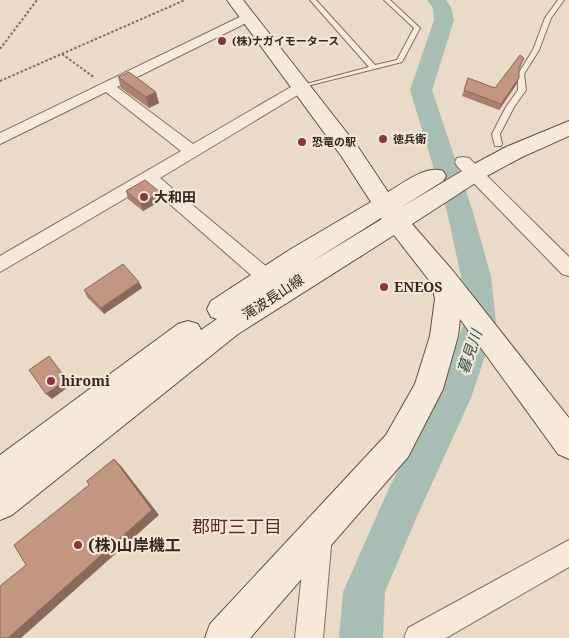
<svg xmlns="http://www.w3.org/2000/svg" width="569" height="638" font-family="'Noto Serif','Noto Sans JP',serif">
<style>
.lines{fill:none;stroke-linecap:round;stroke-linejoin:round}
.river{fill:#a8beb5;fill-rule:evenodd}
.lane-casing{stroke:#836e5e;stroke-width:2}
.street-casing{stroke:#836e5e;stroke-width:2}
.secondary-casing{stroke:#654f41;stroke-width:2}
.path{stroke:#836e5e;stroke-width:2;stroke-dasharray:2.5 2;stroke-linecap:butt}
.lane{fill:#f5ead9;fill-rule:evenodd}
.street{fill:#f5ead9;fill-rule:evenodd}
.secondary{fill:#f5ead9;fill-rule:evenodd}
.wall{fill:#a8816f}
.shaded-wall{fill:#88695a}
.building{fill:#c39681;stroke:#88695a}
.poi-dot{fill:#8b353f;stroke:#f2e7d6;stroke-width:2}
.labels{text-anchor:middle;stroke-width:4.5;stroke-linejoin:round;paint-order:stroke}
.far-poi-label{font-size:11px;font-weight:bold;fill:#352820;stroke:#f2e7d6;text-anchor:start}
.poi-label{font-size:14px;font-weight:bold;fill:#352820;stroke:#f2e7d6;text-anchor:start}
.street-label{font-size:14px;fill:#352820;stroke:#f2e7d6}
.water-label{font-size:15px;font-style:italic;fill:#31534d;stroke:#f2e7d6}
.near-poi-label{font-size:16px;font-weight:bold;fill:#352820;stroke:#f2e7d6;text-anchor:start}
.near-neighbourhood-label{font-size:18px;fill:#5d2a24;stroke:#f2e7d6}
</style>
<rect width="100%" height="100%" fill="#e9dbc7"/>
<g class="lines">
<polygon class="river" points="427,0 446,0 451,7 454,20 432,90 473,212 491,276 496,323 471,398 418,514 385,592 383,638 339,638 343,592 390,486 439,392 464,323 461,276 447,212 410,90 434,20 433,8"/>
<defs>
<g id="lane">
<polygon points="310,0 316,0 375,65 397,60 414,28 384,0 390,0 420,28 402,62 299,88 299,86 369,67"/>
<polygon points="558,0 564,0 551,18 539,50 524,74 526,90 514,107 500,134 502,144 501,146 495,146 492,134 506,107 518,90 518,74 533,50 545,18"/>
</g>
<g id="street">
<polygon points="248,13 252,14 254,17 252,20 117,87 193,144 296,84 306,84 308,87 306,90 160,178 273,272 275,277 273,282 266,285 259,282 148,185 0,272 0,256 181,151 106,92 0,144 0,133"/>
<polygon points="463,157 469,158 569,257 569,276 562,274 457,166 455,162 457,158"/>
<polygon points="319,522 328,526 332,535 323,638 295,638 306,535 310,526"/>
<polygon points="569,540 569,567 446,638 404,638 408,628"/>
</g>
<path id="secondary" d="M227,0h16l115,147 30,45c16,-9 37,-27 55,-21l3,5 -3,5 -43,27 67,-40 39,-21 63,-26v15l-47,21 -39,21 -71,46 41,47 116,147v41l-11,-5 -98,-135 -2,17 -15,53 -35,68 -158,181h-45l5,-14 176,-189 29,-51 15,-48 5,-37 -3,-15 -38,-49 -156,99 -226,181 -12,5v-65l178,-131 10,-3 10,3 3,6 16,-11 -6,-2 -4,-8 4,-8 80,-52 80,-47 -29,-45zM381,218l1,1 -74,45z"/>
</defs>
<use href="#lane" class="lane-casing"/>
<use href="#street" class="street-casing"/>
<use href="#secondary" class="secondary-casing"/>
<g class="path">
<polyline points="0,49 37,0"/>
<polyline points="62,54 95,78"/>
<polyline points="0,81 185,0"/>
</g>
<use href="#lane" class="lane"/>
<use href="#street" class="street"/>
<use href="#secondary" class="secondary"/>
</g>
<g class="wall">
<polygon points="522,65 519,69 516,85 499,110 462,96 468,78 495,88"/>
<polygon points="118,77 159,103 149,108 121,88"/>
<polygon points="126,191 160,192 162,200 143,211 128,199"/>
<polygon points="142,288 104,314 87,297 84,290"/>
</g>
<g class="shaded-wall">
<polygon points="519,78 516,85 499,110 501,104"/>
<polygon points="156,92 159,103 149,108 146,97"/>
<polygon points="160,192 162,200 143,211 141,204"/>
<polygon points="139,282 142,288 104,314 101,308"/>
<polygon points="49,356 71,385 52,399 46,394"/>
<polygon points="114,459 121,466 159,515 21,638 8,638"/>
</g>
<g class="building">
<polygon points="520,55 524,58 519,68 519,78 501,104 464,90 468,78 495,88"/>
<polygon points="129,72 156,92 146,97 118,77"/>
<polygon points="145,180 160,192 141,204 126,191"/>
<polygon points="123,264 139,282 101,308 84,290"/>
<polygon points="49,356 67,380 46,394 29,370"/>
<polygon points="114,459 152,510 8,638 0,638 0,586 26,565 14,545 89,485 87,481"/>
</g>
<g class="poi-dot">
<circle cx="222" cy="41" r="5"/>
<circle cx="383" cy="139" r="5"/>
<circle cx="302" cy="142" r="5"/>
<circle cx="144" cy="197" r="5"/>
<circle cx="384" cy="287" r="5"/>
<circle cx="51" cy="381" r="5"/>
<circle cx="78" cy="545" r="5"/>
</g>
<g class="labels">
<g class="far-poi-label">
<text x="232" y="45">(株)ナガイモータース</text>
<text x="393" y="143">徳兵衛</text>
<text x="312" y="146">恐竜の駅</text>
</g>
<g class="poi-label">
<text x="154" y="202">大和田</text>
<text x="394" y="292">ENEOS</text>
<text x="61" y="386">hiromi</text>
</g>
<g class="street-label">
<text transform="translate(273 297) rotate(-33)" y="5">滝波長山線</text>
</g>
<g class="water-label">
<text transform="translate(470 352) rotate(-71)" y="5">暮見川</text>
</g>
<g class="near-poi-label">
<text x="88" y="551">(株)山岸機工</text>
</g>
<g class="near-neighbourhood-label">
<text x="237" y="533">郡町三丁目</text>
</g>
</g>
</svg>
